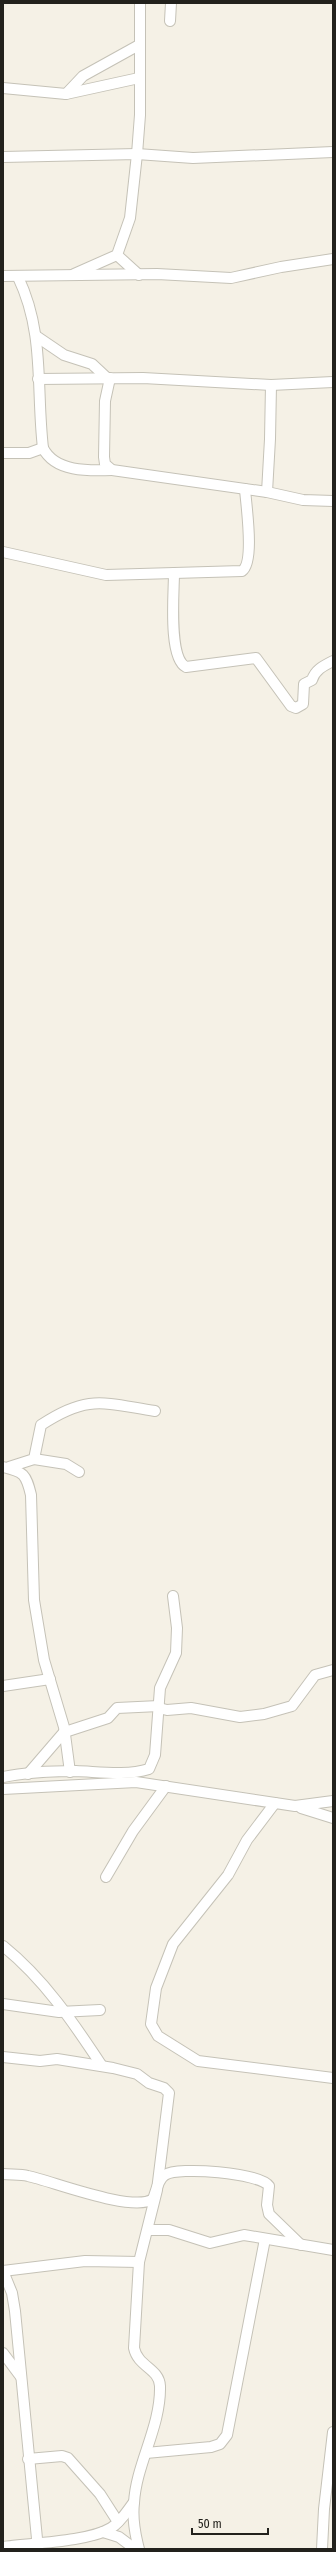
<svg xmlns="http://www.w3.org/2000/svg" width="336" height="2552" font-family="'Fira Sans Condensed',sans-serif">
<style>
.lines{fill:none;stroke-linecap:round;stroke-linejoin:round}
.minor-casing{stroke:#c5c2b7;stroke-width:12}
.minor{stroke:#fff;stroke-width:10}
</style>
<rect width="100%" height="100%" fill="#f5f1e6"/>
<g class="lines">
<defs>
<g id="minor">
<polyline points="170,21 171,3"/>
<polyline points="3,88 66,94 139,78"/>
<polyline points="66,94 83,76 139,45"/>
<polyline points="3,157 137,154 193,158 333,152"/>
<polyline points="117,255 139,275"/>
<polyline points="74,274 117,255 130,218 137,154 140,115 140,3"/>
<polyline points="3,276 157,274 231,278 281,267 333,259"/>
<path d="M18,277c27,56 18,111 25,171 12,24 45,23 69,22"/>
<polyline points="36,336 64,355 92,364 107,378"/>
<polyline points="110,378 105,401 104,457 105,464 112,470 267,492 303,500 333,501"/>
<polyline points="38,379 143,378 271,385 333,382"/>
<polyline points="3,453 29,453 43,448"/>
<polyline points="267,492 270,439 271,385"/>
<path d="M3,552l103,23 136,-4c13,-9 4,-66 3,-82"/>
<path d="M174,573c0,19 -6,85 12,94l70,-9 35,48 5,2 7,-4 1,-20 8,-4c3,-10 11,-14 21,-19"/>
<polyline points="34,1459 66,1464 79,1472"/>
<path d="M3,1467c21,5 23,7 28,28l3,105 10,60 20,67 6,45"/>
<path d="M9,1467l25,-8 7,-34c47,-31 62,-22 114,-14"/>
<polyline points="3,1686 50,1679"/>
<polyline points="159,1708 167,1710 191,1708 240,1717 264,1714 292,1706 315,1675 333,1670"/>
<polyline points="65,1732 108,1718 117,1708 159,1706"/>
<polyline points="28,1774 65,1731"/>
<path d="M3,1777c24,-5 49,-6 73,-6 25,1 50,5 73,-2l6,-14 5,-67 16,-35 1,-25 -4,-32"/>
<polyline points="3,1789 136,1782 295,1806 333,1801"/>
<polyline points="275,1803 247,1840 228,1875 173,1944 156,1988 151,2024 158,2036 198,2061 333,2078"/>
<polyline points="301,1808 333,1818"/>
<polyline points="106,1877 133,1831 166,1786"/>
<path d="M3,1946c41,33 70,76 99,120"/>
<polyline points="3,2004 59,2012 100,2010"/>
<path d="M3,2057l37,4 17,-2 56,9 24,6 12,9 15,5 5,5 -12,97 -18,72 -5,86c4,19 25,20 26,38 1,41 -24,78 -26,117 -2,16 1,31 5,46"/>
<path d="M3,2174c8,1 17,0 25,2 24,5 105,37 125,23 3,-7 5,-20 12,-24 13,-9 95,-2 104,11l-2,19 2,9 32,31"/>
<polyline points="148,2230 169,2230 210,2243 244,2235 333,2250"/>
<polyline points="3,2271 12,2293 15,2311 38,2549"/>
<polyline points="3,2271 85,2261 139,2262"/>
<polyline points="3,2353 21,2377"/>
<polyline points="146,2453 211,2447 220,2444 227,2435 265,2239"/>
<polyline points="28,2459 62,2456 68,2458 100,2494 118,2522"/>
<polyline points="103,2532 119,2537 135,2549"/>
<path d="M3,2547c28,-4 85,-5 108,-19 10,-6 16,-17 23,-26"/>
<polyline points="322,2549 324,2509 333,2432"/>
</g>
</defs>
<use href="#minor" class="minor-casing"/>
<use href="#minor" class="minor"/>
</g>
<rect width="336" height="2552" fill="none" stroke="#22211c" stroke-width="8"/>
<path d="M192 2528v6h76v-6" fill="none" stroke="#22211c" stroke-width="2"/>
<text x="198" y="2528" font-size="12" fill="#22211c" stroke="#f5f1e6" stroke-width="3" paint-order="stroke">50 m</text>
</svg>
